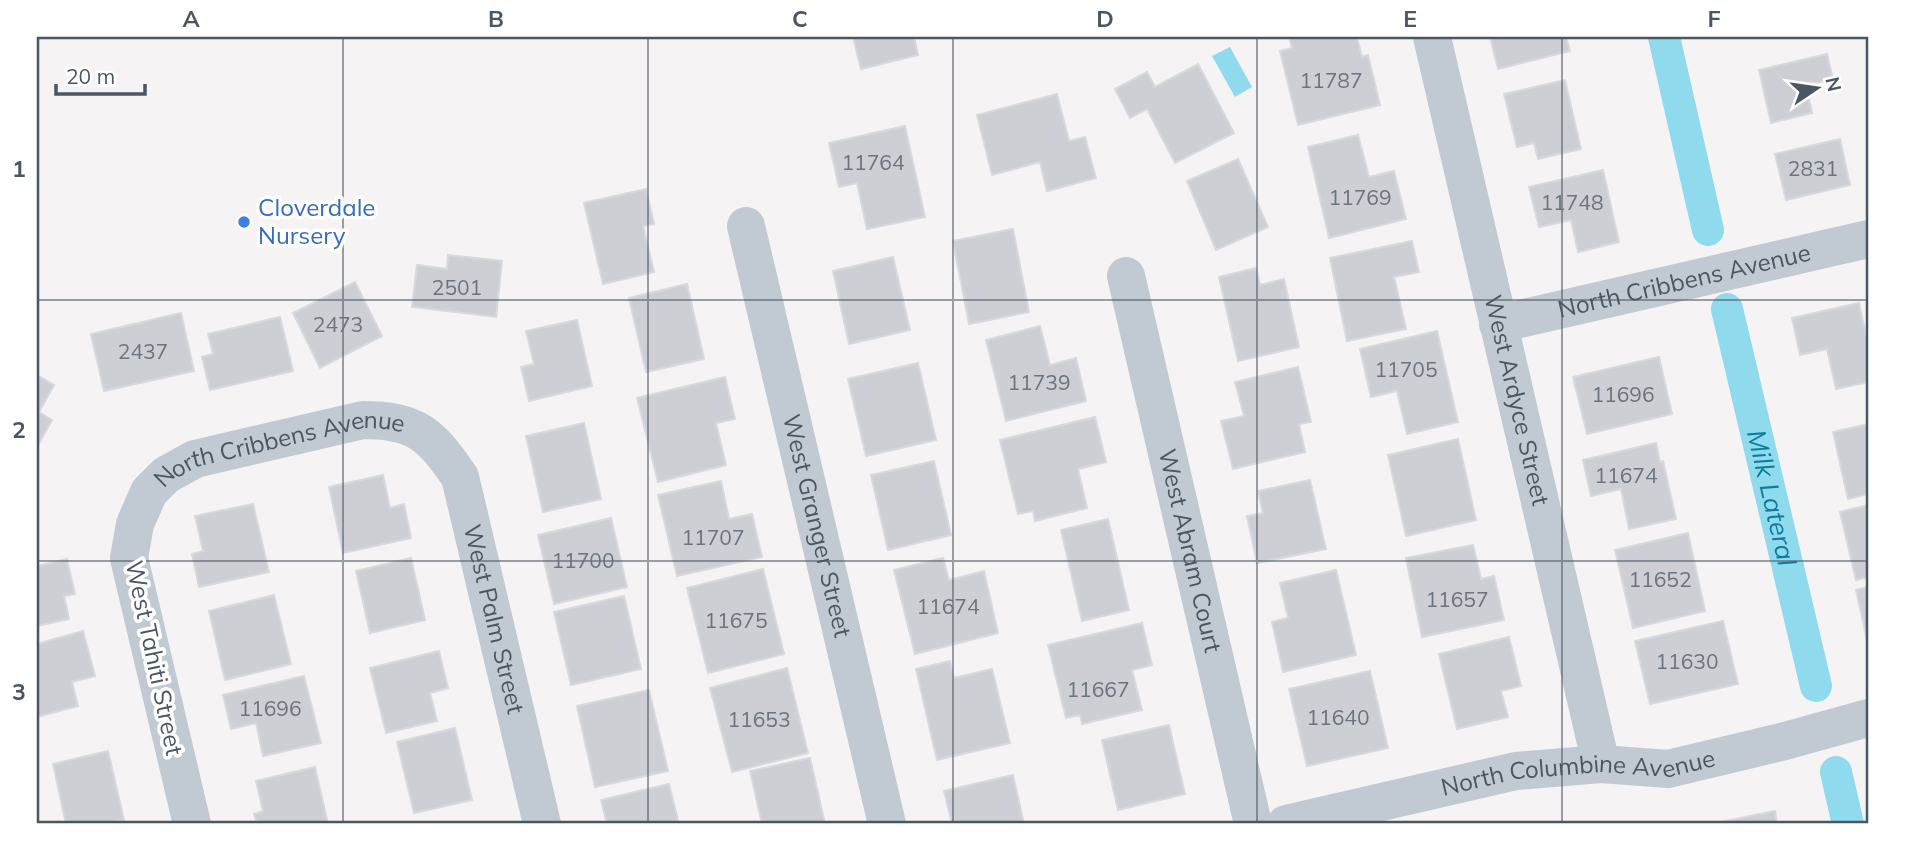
<svg xmlns="http://www.w3.org/2000/svg" width="1905" height="861" font-family="Mulish,sans-serif">
<style>
.water{fill:#90daee}
.lines{fill:none;stroke-linecap:round;stroke-linejoin:round}
.canal{stroke:#90daee;stroke-width:32}
.building{fill:#cdcfd5;stroke:#d7d9de;stroke-width:2}
.minor{stroke:#c1cad2;stroke-width:38}
.grid{fill:none;stroke:#4a5661;stroke-width:2;stroke-opacity:0.55}
.shop-dot{fill:#3f7fe0;stroke:#fff;stroke-width:2.5}
.labels{text-anchor:middle;stroke-width:7;stroke-linejoin:round;paint-order:stroke}
.number-label{font-size:21px;fill:#6b747e}
.shop-label{font-size:24px;fill:#366cbe;stroke:#fff;text-anchor:start}
.street-label{font-size:24px;fill:#4a5661;stroke:#fff}
.water-label{font-size:26px;font-style:italic;fill:#0c7c9b;stroke:#fff}
.neatline{fill:none;stroke:#4a5661;stroke-width:2.5}
.grid-label{font-size:23px;text-anchor:middle;font-weight:bold;fill:#4a5661}
</style>
<rect width="100%" height="100%" fill="#f5f3f3"/>
<polygon class="water" points="1230,47 1252,87 1235,97 1212,56"/>
<g class="lines">
<g class="canal">
<polyline points="1664,37 1708,230"/>
<path id="s1" d="M1727,309l89,377"/>
<polyline points="1836,772 1848,824"/>
</g>
</g>
<g class="building">
<polygon points="853,37 914,37 918,55 861,69"/>
<polygon points="1289,37 1357,37 1362,57 1368,55 1380,105 1298,125 1280,51 1292,48"/>
<polygon points="1490,37 1566,37 1570,51 1498,69"/>
<polygon points="1827,54 1833,79 1806,85 1812,113 1771,123 1759,70"/>
<polygon points="1198,64 1234,133 1175,163 1147,109 1130,118 1115,89 1147,72 1155,87"/>
<polygon points="1565,80 1581,149 1538,159 1534,143 1517,147 1504,94"/>
<polygon points="1057,94 1069,141 1085,137 1096,178 1047,191 1040,162 992,175 977,115"/>
<polygon points="905,126 925,217 867,229 857,183 839,187 829,143"/>
<polygon points="1358,135 1369,177 1394,171 1406,219 1329,238 1308,147"/>
<polygon points="1840,139 1850,185 1786,200 1775,154"/>
<polygon points="1238,159 1268,227 1216,250 1187,181"/>
<polygon points="1603,170 1619,242 1578,252 1571,220 1539,227 1529,187"/>
<polygon points="646,189 654,224 643,226 654,272 603,284 584,203"/>
<polygon points="1013,229 1029,312 969,324 953,241"/>
<polygon points="1412,241 1419,272 1394,277 1406,329 1347,341 1330,258"/>
<polygon points="448,255 502,261 496,317 412,307 417,265 447,269"/>
<polygon points="893,257 910,330 849,344 833,271"/>
<polygon points="1256,268 1260,285 1284,279 1299,347 1238,361 1219,277"/>
<polygon points="355,282 382,336 320,368 293,313"/>
<polygon points="687,284 704,359 646,372 629,298"/>
<polygon points="1859,303 1868,344 1868,382 1836,389 1827,349 1800,355 1792,318"/>
<polygon points="181,313 194,371 104,391 91,334"/>
<polygon points="280,317 293,371 210,390 202,357 213,354 208,334"/>
<polygon points="577,320 592,386 529,401 521,367 534,364 526,331"/>
<polygon points="1040,326 1050,365 1076,358 1086,401 1006,421 986,340"/>
<polygon points="1437,331 1458,422 1407,434 1397,391 1371,397 1360,349"/>
<polygon points="1659,357 1672,414 1587,434 1573,377"/>
<polygon points="918,363 936,440 866,456 848,379"/>
<polygon points="1298,367 1311,422 1299,424 1305,452 1233,469 1221,421 1244,416 1235,382"/>
<polygon points="37,375 54,385 39,412 52,420 37,447"/>
<polygon points="725,377 735,419 716,423 726,465 658,482 637,398"/>
<polygon points="1095,417 1106,462 1078,469 1087,508 1035,521 1033,511 1018,514 1000,440"/>
<polygon points="584,423 601,499 543,512 526,436"/>
<polygon points="1868,424 1868,494 1848,499 1833,432"/>
<polygon points="1458,439 1476,520 1406,536 1388,455"/>
<polygon points="1656,443 1660,462 1663,461 1676,519 1629,529 1621,489 1591,496 1583,460"/>
<polygon points="934,461 951,535 888,550 871,475"/>
<polygon points="383,475 390,508 404,504 411,538 343,553 329,487"/>
<polygon points="1310,480 1326,549 1257,563 1247,516 1263,513 1258,491"/>
<polygon points="721,481 729,519 752,514 762,557 677,576 658,495"/>
<polygon points="253,504 269,572 199,587 192,554 203,551 195,516"/>
<polygon points="1868,505 1868,577 1856,580 1840,512"/>
<polygon points="611,518 627,587 554,604 538,535"/>
<polygon points="1108,519 1129,610 1082,621 1061,530"/>
<polygon points="1688,533 1705,611 1633,628 1615,550"/>
<polygon points="1473,545 1481,579 1494,576 1504,620 1422,637 1406,558"/>
<polygon points="411,558 425,620 370,633 356,571"/>
<polygon points="943,558 949,580 984,571 998,633 915,654 894,570"/>
<polygon points="67,559 75,594 64,596 69,619 37,626 37,566"/>
<polygon points="763,569 784,654 708,673 687,588"/>
<polygon points="1336,570 1356,655 1283,672 1272,622 1288,618 1280,583"/>
<polygon points="1868,587 1868,645 1856,590"/>
<polygon points="274,595 291,664 225,680 209,611"/>
<polygon points="624,596 641,669 571,685 554,612"/>
<polygon points="1723,621 1738,684 1650,704 1635,641"/>
<polygon points="1142,623 1152,665 1132,670 1142,710 1082,724 1080,715 1066,718 1048,645"/>
<polygon points="83,631 95,676 72,682 78,706 37,717 37,644"/>
<polygon points="1509,637 1521,686 1501,691 1508,717 1457,729 1439,654"/>
<polygon points="439,651 448,688 430,693 437,721 386,733 370,668"/>
<polygon points="950,661 954,678 992,669 1010,743 937,760 916,669"/>
<polygon points="787,668 808,753 732,772 710,688"/>
<polygon points="1370,671 1388,748 1307,766 1289,689"/>
<polygon points="304,676 321,743 263,756 256,723 231,729 223,695"/>
<polygon points="649,690 668,771 595,787 577,706"/>
<polygon points="1169,725 1185,794 1118,810 1102,740"/>
<polygon points="455,728 472,800 414,813 397,742"/>
<polygon points="108,751 124,820 106,824 66,824 53,764"/>
<polygon points="810,758 825,824 762,824 750,771"/>
<polygon points="315,767 328,824 257,824 254,814 263,811 256,781"/>
<polygon points="1013,775 1024,824 952,824 944,791"/>
<polygon points="669,784 679,824 607,824 601,800"/>
<polygon points="1775,811 1777,824 1711,824"/>
</g>
<g class="lines">
<g class="minor">
<path id="s2" d="M1432,37l169,727"/>
<path id="s3" d="M746,226l141,598"/>
<path id="s4" d="M1126,276l127,548"/>
<path id="s5" d="M1498,324l370,-85"/>
<path id="s6" d="M192,824l-63,-266 6,-34 14,-32 17,-17 29,-16 168,-39c54,0 68,15 97,57l82,347"/>
<path id="s7" d="M1286,824l230,-53 85,-7 67,5 117,-28 83,-23"/>
</g>
</g>
<path class="grid" d="M343,37v787M648,37v787M953,37v787M1257,37v787M1562,37v787M37,300h1831M37,561h1831"/>
<circle class="shop-dot" cx="244" cy="222" r="7"/>
<g class="labels">
<g class="number-label">
<text x="1331" y="88">11787</text>
<text x="873" y="170">11764</text>
<text x="1813" y="176">2831</text>
<text x="1360" y="205">11769</text>
<text x="1572" y="210">11748</text>
<text x="457" y="295">2501</text>
<text x="338" y="332">2473</text>
<text x="143" y="359">2437</text>
<text x="1406" y="377">11705</text>
<text x="1039" y="390">11739</text>
<text x="1623" y="402">11696</text>
<text x="1626" y="483">11674</text>
<text x="713" y="545">11707</text>
<text x="583" y="568">11700</text>
<text x="1660" y="587">11652</text>
<text x="1457" y="607">11657</text>
<text x="948" y="614">11674</text>
<text x="736" y="628">11675</text>
<text x="1687" y="669">11630</text>
<text x="1098" y="697">11667</text>
<text x="270" y="716">11696</text>
<text x="1338" y="725">11640</text>
<text x="759" y="727">11653</text>
</g>
<g class="shop-label">
<text x="258" y="216">Cloverdale<tspan x="258" dy="28">Nursery</tspan></text>
</g>
<g class="street-label">
<text dy="8" stroke="none"><textPath href="#s5" startOffset="191">North Cribbens Avenue</textPath></text>
<text dy="8" stroke="none"><textPath href="#s2" startOffset="373">West Ardyce Street</textPath></text>
<text dy="8" stroke="none"><textPath href="#s6" startOffset="485">North Cribbens Avenue</textPath></text>
<text dy="8" stroke="none"><textPath href="#s3" startOffset="308">West Granger Street</textPath></text>
<text dy="8" stroke="none"><textPath href="#s4" startOffset="282">West Abram Court</textPath></text>
<text dy="8" stroke="none"><textPath href="#s6" startOffset="838">West Palm Street</textPath></text>
<text transform="translate(154 658) rotate(78)" y="8">West Tahiti Street</text>
<text dy="8" stroke="none"><textPath href="#s7" startOffset="298">North Columbine Avenue</textPath></text>
</g>
<g class="water-label">
<text dy="9" stroke="none"><textPath href="#s1" startOffset="194">Milk Lateral</textPath></text>
</g>
</g>
<rect width="1905" height="861" fill="none" stroke="#ffffff" stroke-width="77"/>
<g transform="translate(1817 88) rotate(77)" stroke="#ffffff" stroke-width="5" paint-order="stroke">
<path d="M0-5L12 26L0 18L-12 26Z" fill="#4a5661"/>
<text y="-10" font-size="19" font-weight="bold" text-anchor="middle" fill="#4a5661">N</text>
</g>
<path d="M56 84v10h89v-10" fill="none" stroke="#4a5661" stroke-width="3.5"/>
<text x="66" y="84" font-size="21" fill="#4a5661" stroke="#ffffff" stroke-width="5" paint-order="stroke">20 m</text>
<rect x="38" y="38" width="1829" height="784" class="neatline"/>
<g class="grid-label">
<text x="191" y="27">A</text>
<text x="496" y="27">B</text>
<text x="800" y="27">C</text>
<text x="1105" y="27">D</text>
<text x="1410" y="27">E</text>
<text x="1714" y="27">F</text>
<text x="19" y="177">1</text>
<text x="19" y="438">2</text>
<text x="19" y="700">3</text>
</g>
</svg>
